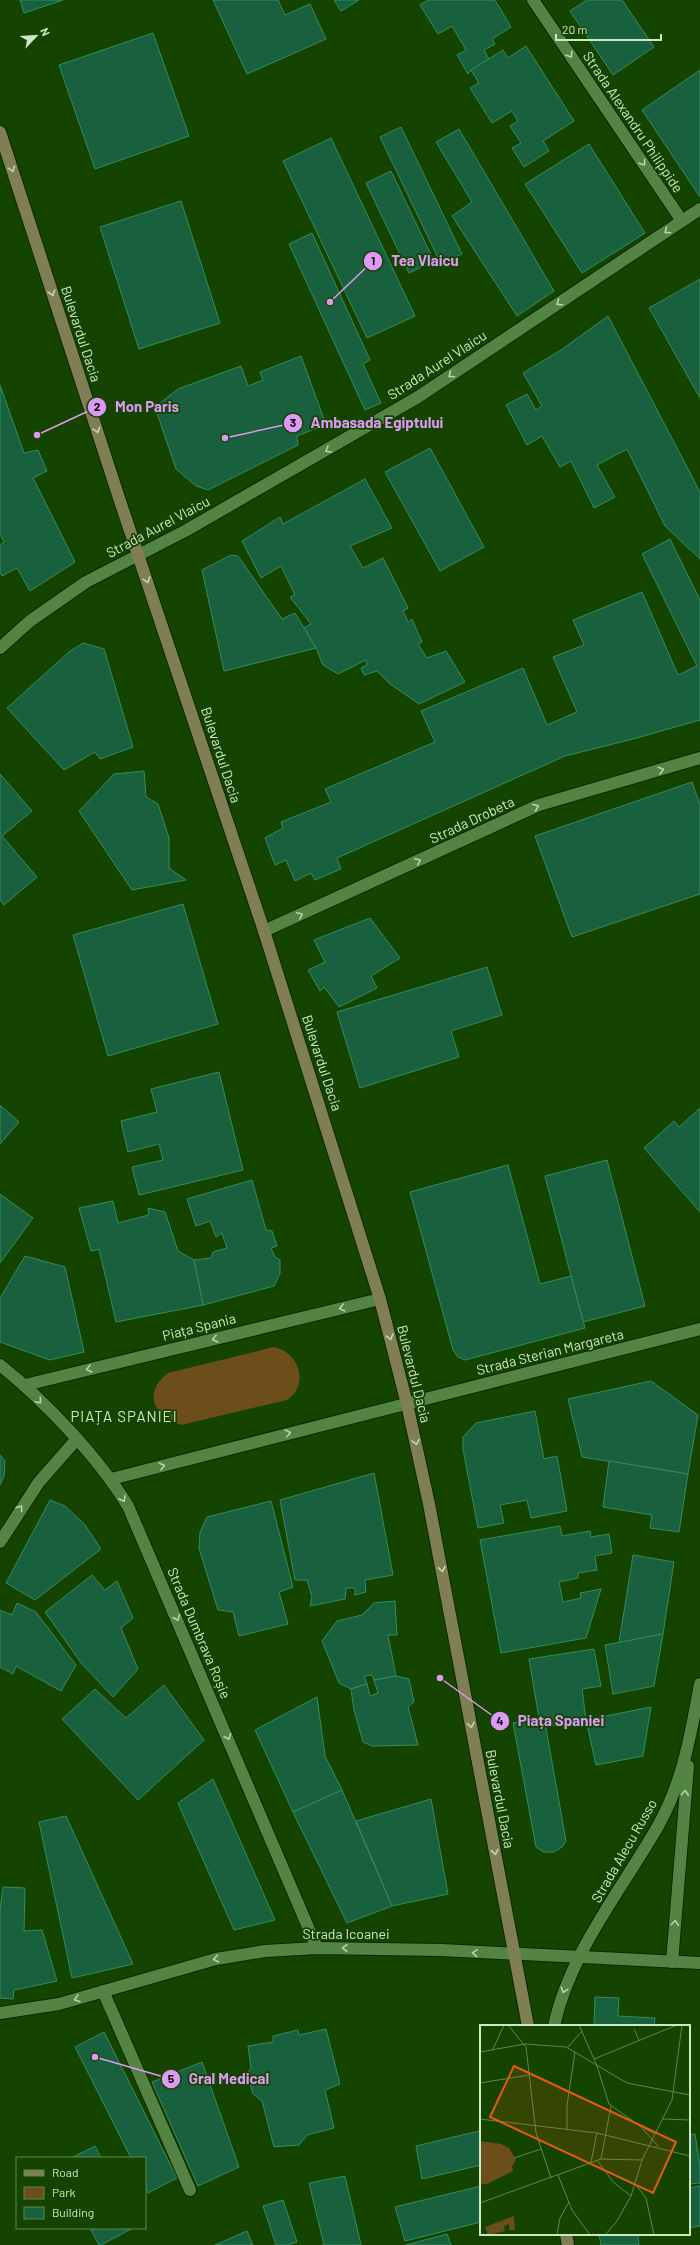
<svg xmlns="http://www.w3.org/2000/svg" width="700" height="2245" font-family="Barlow,sans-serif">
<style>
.green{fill:#6c4e1a}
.building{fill:#18603e;stroke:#348c5f}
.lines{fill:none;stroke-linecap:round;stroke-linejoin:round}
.service-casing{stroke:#0e2704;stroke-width:14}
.minor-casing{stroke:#0e2704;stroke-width:14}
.tertiary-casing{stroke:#0e2704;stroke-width:14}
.secondary-casing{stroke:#0e2704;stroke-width:14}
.service{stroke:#548443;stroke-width:12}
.minor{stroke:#548443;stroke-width:12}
.tertiary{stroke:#548443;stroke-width:12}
.secondary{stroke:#807f53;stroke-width:12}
.oneway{stroke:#b6d4ab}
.oneway2{stroke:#c2d8b4}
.labels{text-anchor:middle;stroke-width:3.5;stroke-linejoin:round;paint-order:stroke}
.street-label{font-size:14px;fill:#cee8c5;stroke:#154400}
.neighbourhood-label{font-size:15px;letter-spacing:1px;fill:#cee8c5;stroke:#154400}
.inset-road{fill:none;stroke:#5f864f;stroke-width:1}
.view{fill:#e8590c;fill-opacity:0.15;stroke:#e8590c;stroke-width:2}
.inset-edge{fill:none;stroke:#cee8c5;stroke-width:2}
.leader{fill:none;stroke:#dd99f3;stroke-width:1.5}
.callout-dot{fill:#dd99f3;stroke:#154400;stroke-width:1.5}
.mark-label{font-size:12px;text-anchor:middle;font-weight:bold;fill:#111}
.callout-label{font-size:15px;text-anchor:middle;font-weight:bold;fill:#dd99f3;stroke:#154400;stroke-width:3.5;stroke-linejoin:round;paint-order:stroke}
</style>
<rect width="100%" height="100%" fill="#154400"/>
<path class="green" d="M274,1347c25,5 36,38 13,53l-106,25c-27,-9 -39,-32 -13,-52z"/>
<g class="building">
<polygon points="20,0 63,0 24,13"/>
<polygon points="213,0 278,0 285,15 310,4 326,39 247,74"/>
<polygon points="334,0 359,0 341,11"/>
<polygon points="428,0 495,0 511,27 492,39 495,44 484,50 489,59 471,70 468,74 457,55 466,50 452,26 438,34 420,5"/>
<polygon points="587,0 622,0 654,47 613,75 570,11"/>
<polygon points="153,33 189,136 95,169 59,65"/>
<polygon points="526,46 574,121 543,141 549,151 524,167 512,148 521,143 510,126 518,121 512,111 492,123 470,88 479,83 471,70 503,50 508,58"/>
<polygon points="700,70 700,197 642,110"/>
<polygon points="401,127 462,254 441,264 380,137"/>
<polygon points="459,129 554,291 517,316 452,216 472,202 436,142"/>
<polygon points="331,138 415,316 367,338 283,161"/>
<polygon points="589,144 645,233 582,273 525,184"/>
<polygon points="391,171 434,261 409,273 366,183"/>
<polygon points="181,201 220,323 139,349 100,227"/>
<polygon points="312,233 370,360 363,364 381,403 365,410 289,244"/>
<polygon points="700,279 700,398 649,308"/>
<polygon points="608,316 700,492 700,559 665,526 627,449 597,465 615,497 594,508 571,461 560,467 542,436 527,445 506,405 527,394 536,410 542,406 523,373 561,350"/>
<polygon points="301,356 325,422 316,426 317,428 297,436 298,445 208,490 196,486 176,469 155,407 178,389 241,366 248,386 263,380 260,372"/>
<polygon points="0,385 24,453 38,450 47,471 33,478 75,562 30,591 17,568 2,576 0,573 0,545 4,542 0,534"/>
<polygon points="430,448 484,547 440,571 385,472"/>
<polygon points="365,479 392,528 350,546 363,568 383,558 408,608 403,611 408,622 412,619 422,642 418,644 427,658 446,651 465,682 419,704 390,684 377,671 364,675 361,668 367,665 366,660 338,674 323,665 316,648 304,628 311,624 290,597 295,595 281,566 261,578 242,541 280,517 283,524"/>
<polygon points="670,539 700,600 700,720 633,739 565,756 337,858 341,869 315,880 311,873 295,881 286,860 275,865 265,838 283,828 281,822 331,802 325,789 435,742 421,711 523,668 547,725 577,712 553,657 584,645 573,620 642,592 678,675 697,666 642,554"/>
<polygon points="231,555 238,556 282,619 295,613 316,648 224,671 202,570"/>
<polygon points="83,643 104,649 133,747 100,759 95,752 64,770 7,708 69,652"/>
<polygon points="144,771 146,797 158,804 169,838 169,868 186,880 132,890 79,811 114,774"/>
<polygon points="0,774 32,811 2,836 37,877 4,905 0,900"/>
<polygon points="692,782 700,805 700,894 572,937 535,836"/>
<polygon points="183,904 218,1024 108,1056 73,935"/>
<polygon points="370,918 400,958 371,976 377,988 339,1007 324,987 320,991 308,970 325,962 314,940"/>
<polygon points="487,967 502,1015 451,1031 459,1057 360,1088 337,1012"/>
<polygon points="219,1072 243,1170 139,1195 132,1167 163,1160 159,1144 128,1152 121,1121 157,1112 151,1089"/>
<polygon points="0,1105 19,1122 0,1144"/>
<polygon points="700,1108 700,1212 644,1148 674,1121 679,1127"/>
<polygon points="607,1160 645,1306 583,1322 545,1176"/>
<polygon points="508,1165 540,1284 571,1276 585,1328 465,1360 458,1357 453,1350 410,1192"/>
<polygon points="252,1180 266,1230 272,1231 277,1246 271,1248 275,1257 280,1260 280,1273 274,1286 203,1305 194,1260 211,1258 213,1252 227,1248 222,1233 216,1237 210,1221 196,1226 187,1199"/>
<polygon points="0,1194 33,1218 0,1263"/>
<polygon points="113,1201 118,1223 149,1215 148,1208 165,1212 178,1251 194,1260 203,1305 116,1322 99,1249 91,1251 79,1208"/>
<polygon points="25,1256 65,1267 84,1352 50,1360 0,1342 0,1298"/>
<polygon points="651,1381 698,1415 688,1474 582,1457 568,1399"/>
<polygon points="535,1411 544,1459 557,1456 567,1511 531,1518 527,1500 500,1505 504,1523 478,1528 463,1449 463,1437 476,1423"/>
<polygon points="0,1455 5,1461 4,1476 0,1485"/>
<polygon points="609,1461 688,1474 679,1532 650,1528 652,1515 603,1507"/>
<polygon points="374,1473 393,1575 365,1580 366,1592 355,1595 355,1588 346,1588 345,1599 310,1606 312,1597 307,1580 295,1580 280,1500"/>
<polygon points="50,1500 65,1506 85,1525 101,1549 35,1600 6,1583"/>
<polygon points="271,1501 293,1587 279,1592 288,1624 239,1636 233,1612 218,1610 199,1548 200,1532 207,1517"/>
<polygon points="560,1526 562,1536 590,1531 591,1537 609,1534 612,1553 595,1556 597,1570 578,1573 578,1578 559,1582 563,1602 581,1598 580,1593 601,1589 586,1638 501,1653 480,1540"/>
<polygon points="633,1555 674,1562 663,1634 619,1643"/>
<polygon points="92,1575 105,1590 117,1581 133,1618 121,1628 138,1669 113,1697 82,1664 45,1612"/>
<polygon points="395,1601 397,1635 388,1635 396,1676 374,1680 372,1675 364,1676 367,1684 351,1689 339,1683 322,1641 337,1621 362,1615 374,1603"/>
<polygon points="17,1603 36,1612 76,1665 61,1691 16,1666 13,1674 0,1667 0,1610 12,1615"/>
<polygon points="663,1634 654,1686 613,1694 605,1645"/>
<polygon points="594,1649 601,1686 582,1689 586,1720 546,1727 544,1717 539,1718 529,1659"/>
<polygon points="396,1676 409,1679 414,1702 408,1707 418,1745 372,1746 363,1742 354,1710 351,1689 367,1684 370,1696 378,1693 374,1680"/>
<polygon points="164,1685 204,1740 138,1800 62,1719 95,1689 126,1718"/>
<polygon points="317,1697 325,1756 342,1790 293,1812 255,1730"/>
<polygon points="651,1707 643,1756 596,1765 586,1720"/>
<polygon points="544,1717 566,1841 562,1847 554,1852 543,1852 536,1847 513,1723"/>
<polygon points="213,1779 275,1920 234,1930 178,1803"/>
<polygon points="342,1790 392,1906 347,1923 293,1812"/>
<polygon points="431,1799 448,1894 392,1906 356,1821"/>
<polygon points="66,1816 133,1964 72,1978 39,1822"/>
<polygon points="3,1887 25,1888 24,1931 42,1930 57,1981 14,1990 13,1999 0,1998 0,1909"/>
<polygon points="595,1997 619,1998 618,2016 655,2018 654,2026 594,2026"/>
<polygon points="326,2029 340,2084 325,2090 334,2128 307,2135 299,2145 274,2147 262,2101 253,2094 247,2073 251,2068 248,2046 273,2042 273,2036 298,2030 299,2035"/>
<polygon points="104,2032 177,2178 148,2193 145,2186 145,2158 131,2158 75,2047"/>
<polygon points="202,2062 239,2167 198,2186 152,2082"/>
<polygon points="479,2131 481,2140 481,2165 422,2179 416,2146"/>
<polygon points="695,2134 700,2166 700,2183 689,2184 689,2135"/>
<polygon points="95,2146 101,2158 71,2158"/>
<polygon points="345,2176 361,2245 324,2245 309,2183"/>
<polygon points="481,2186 481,2222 405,2241 395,2207"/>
<polygon points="700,2186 700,2226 689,2228 689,2188"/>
<polygon points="283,2200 297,2242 287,2245 276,2245 263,2206"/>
<polygon points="90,2228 133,2228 101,2245 99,2245"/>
<polygon points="247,2231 253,2245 215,2245"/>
<polygon points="447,2234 451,2245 406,2245"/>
<polygon points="599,2234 649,2234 638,2236 639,2245 601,2245"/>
</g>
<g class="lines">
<defs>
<polyline id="service" points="103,1991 190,2190"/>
<g id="minor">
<polyline points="533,0 682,221"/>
<polyline points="0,648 30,621 86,582 185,531 418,397 700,209"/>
<polyline points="264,931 539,805 700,758"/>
<path d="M0,1365c45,36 98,92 128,141l189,442"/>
<polyline points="25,1385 380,1299"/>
<polyline points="111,1479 700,1329"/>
<polyline points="0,1542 39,1482 76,1440"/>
<polyline points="0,2013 59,2004 216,1959 265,1951 317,1948 441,1950 700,1963"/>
</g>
<g id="tertiary">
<polyline points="672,1962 688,1766"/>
<path d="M554,2026c16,-74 67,-135 104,-200 25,-44 33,-93 42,-142"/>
</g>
<g id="secondary">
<polyline points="0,132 119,498 264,931 380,1299 407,1404 429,1504 528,2026"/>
<polyline points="566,2234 568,2245"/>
</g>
</defs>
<use href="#service" class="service-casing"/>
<use href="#minor" class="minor-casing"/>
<use href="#tertiary" class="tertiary-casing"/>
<use href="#secondary" class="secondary-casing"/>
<use href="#service" class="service"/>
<use href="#minor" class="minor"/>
<use href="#tertiary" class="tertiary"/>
<use href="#secondary" class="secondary"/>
</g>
<defs><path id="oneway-chevron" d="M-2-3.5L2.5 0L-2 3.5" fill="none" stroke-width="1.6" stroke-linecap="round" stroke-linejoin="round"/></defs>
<g class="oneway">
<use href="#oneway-chevron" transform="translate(570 55) rotate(56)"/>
<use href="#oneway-chevron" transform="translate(643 163) rotate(56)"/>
<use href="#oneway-chevron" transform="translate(667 231) rotate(146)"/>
<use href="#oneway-chevron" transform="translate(559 303) rotate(146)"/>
<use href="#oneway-chevron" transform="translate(451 375) rotate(146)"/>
<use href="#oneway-chevron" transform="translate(328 450) rotate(150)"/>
<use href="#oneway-chevron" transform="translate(661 770) rotate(-16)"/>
<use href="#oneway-chevron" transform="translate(536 807) rotate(-22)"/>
<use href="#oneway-chevron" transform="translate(418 861) rotate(-25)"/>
<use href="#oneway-chevron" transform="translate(300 915) rotate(-25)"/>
<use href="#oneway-chevron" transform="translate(342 1308) rotate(167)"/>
<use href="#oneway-chevron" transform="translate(215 1339) rotate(166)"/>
<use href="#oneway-chevron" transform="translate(89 1369) rotate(166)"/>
<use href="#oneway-chevron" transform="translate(39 1401) rotate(47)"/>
<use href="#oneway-chevron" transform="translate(288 1433) rotate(-14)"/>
<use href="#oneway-chevron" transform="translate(162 1466) rotate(-14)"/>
<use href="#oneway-chevron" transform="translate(123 1499) rotate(59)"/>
<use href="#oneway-chevron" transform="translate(20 1508) rotate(-56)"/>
<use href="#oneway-chevron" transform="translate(177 1618) rotate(67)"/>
<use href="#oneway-chevron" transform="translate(228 1737) rotate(67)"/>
<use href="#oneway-chevron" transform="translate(685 1793) rotate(-85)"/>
<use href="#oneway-chevron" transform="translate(675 1923) rotate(-86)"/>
<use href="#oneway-chevron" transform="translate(345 1948) rotate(-179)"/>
<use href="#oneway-chevron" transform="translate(475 1953) rotate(-176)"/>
<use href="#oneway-chevron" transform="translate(216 1959) rotate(168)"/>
<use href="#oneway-chevron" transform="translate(564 1990) rotate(108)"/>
<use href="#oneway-chevron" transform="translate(77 1999) rotate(163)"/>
</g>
<g class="oneway2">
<use href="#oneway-chevron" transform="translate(12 169) rotate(72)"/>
<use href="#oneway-chevron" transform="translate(52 293) rotate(72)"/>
<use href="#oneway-chevron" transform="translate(97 430) rotate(72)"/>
<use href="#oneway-chevron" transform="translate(147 580) rotate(72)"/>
<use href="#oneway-chevron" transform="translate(390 1337) rotate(75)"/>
<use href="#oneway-chevron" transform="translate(416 1442) rotate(78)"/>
<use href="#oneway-chevron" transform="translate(442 1569) rotate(79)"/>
<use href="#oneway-chevron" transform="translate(471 1725) rotate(79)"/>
<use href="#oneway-chevron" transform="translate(495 1852) rotate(79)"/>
</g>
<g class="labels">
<g class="street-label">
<text transform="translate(633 122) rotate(56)" y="5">Strada Alexandru Philippide</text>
<text transform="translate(81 334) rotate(72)" y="5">Bulevardul Dacia</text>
<text transform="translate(437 365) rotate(-33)" y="5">Strada Aurel Vlaicu</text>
<text transform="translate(158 527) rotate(-28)" y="5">Strada Aurel Vlaicu</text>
<text transform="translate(221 755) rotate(72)" y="5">Bulevardul Dacia</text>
<text transform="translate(472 820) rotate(-25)" y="5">Strada Drobeta</text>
<text transform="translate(322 1063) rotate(72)" y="5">Bulevardul Dacia</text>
<text transform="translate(199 1327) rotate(-14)" y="5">Piața Spania</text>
<text transform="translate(550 1352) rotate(-14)" y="5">Strada Sterian Margareta</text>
<text transform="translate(414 1374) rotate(76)" y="5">Bulevardul Dacia</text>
<text transform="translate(199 1633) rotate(67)" y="5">Strada Dumbrava Roșie</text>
<text transform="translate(500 1799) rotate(79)" y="5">Bulevardul Dacia</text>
<text transform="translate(624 1851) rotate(-60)" y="5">Strada Alecu Russo</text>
<text x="346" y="1939">Strada Icoanei</text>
</g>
<g class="neighbourhood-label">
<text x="124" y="1422">PIAȚA SPANIEI</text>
</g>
</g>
<g transform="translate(480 2025)">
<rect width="210" height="210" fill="#154400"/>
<path d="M0,116l21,3 8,4 7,12 -4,6 1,5 -26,13h-7zM34,191l1,14h-6v-6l-5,2 1,5 -17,4 -3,-8z" fill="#6c4e1a"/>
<path class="inset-road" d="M28,0l18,22 10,86 15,45M99,0l18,41 12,38 31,22 19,21M154,4l5,11M88,22l14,-16M13,24l11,-24M0,27l45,-8 41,3 61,36 63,12M114,34l83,-34M0,58l49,-8M0,94l117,14 93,23M183,94l27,1M164,103l11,6M87,104v-24l8,-53M34,133l27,-9M121,134l10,-53M117,135l16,22 18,14M111,137l6,-29M78,150l14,35 18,25M156,160l10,13 8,37M0,178l121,-44 41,1M77,210l3,-17 9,-16M125,210l12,-14 14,-25 11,-36 30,-60 10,-75"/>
<path class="view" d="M34,41l162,76 -23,51 -163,-76z"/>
<rect width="210" height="210" class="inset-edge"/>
</g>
<path class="leader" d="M330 302L373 261M37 435L97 407M225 438L293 423M440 1678L500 1721M95 2057L171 2079"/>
<g class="callout-dot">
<circle cx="330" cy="302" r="4"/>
<circle cx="37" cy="435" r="4"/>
<circle cx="225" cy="438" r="4"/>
<circle cx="440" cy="1678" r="4"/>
<circle cx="95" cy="2057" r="4"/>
<circle cx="373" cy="261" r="10"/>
<circle cx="97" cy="407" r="10"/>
<circle cx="293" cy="423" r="10"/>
<circle cx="500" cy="1721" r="10"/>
<circle cx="171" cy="2079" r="10"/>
</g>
<g class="mark-label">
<text x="373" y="265">1</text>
<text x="97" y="411">2</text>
<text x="293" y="427">3</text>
<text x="500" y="1725">4</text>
<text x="171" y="2083">5</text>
</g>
<g class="callout-label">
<text x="425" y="266">Tea Vlaicu</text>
<text x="147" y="412">Mon Paris</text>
<text x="377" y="428">Ambasada Egiptului</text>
<text x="561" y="1726">Piața Spaniei</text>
<text x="229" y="2084">Gral Medical</text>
</g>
<rect x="16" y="2157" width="130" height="72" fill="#154400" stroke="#5f864f"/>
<rect x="24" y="2170" width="20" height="6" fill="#807f53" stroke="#5f864f"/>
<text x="52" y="2177" font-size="12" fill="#cee8c5">Road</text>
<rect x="24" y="2187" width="20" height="12" fill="#6c4e1a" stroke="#5f864f"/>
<text x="52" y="2197" font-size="12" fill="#cee8c5">Park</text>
<rect x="24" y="2207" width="20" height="12" fill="#18603e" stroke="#5f864f"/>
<text x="52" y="2217" font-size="12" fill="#cee8c5">Building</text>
<g transform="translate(36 36) rotate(65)" stroke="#154400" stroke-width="3" paint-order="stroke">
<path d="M0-3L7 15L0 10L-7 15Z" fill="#cee8c5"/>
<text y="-6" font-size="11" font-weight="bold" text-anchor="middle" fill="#cee8c5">N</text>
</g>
<path d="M556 34v6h105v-6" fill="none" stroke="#cee8c5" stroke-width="2"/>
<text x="562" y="34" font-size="12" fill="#cee8c5" stroke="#154400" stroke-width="3" paint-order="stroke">20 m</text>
</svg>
